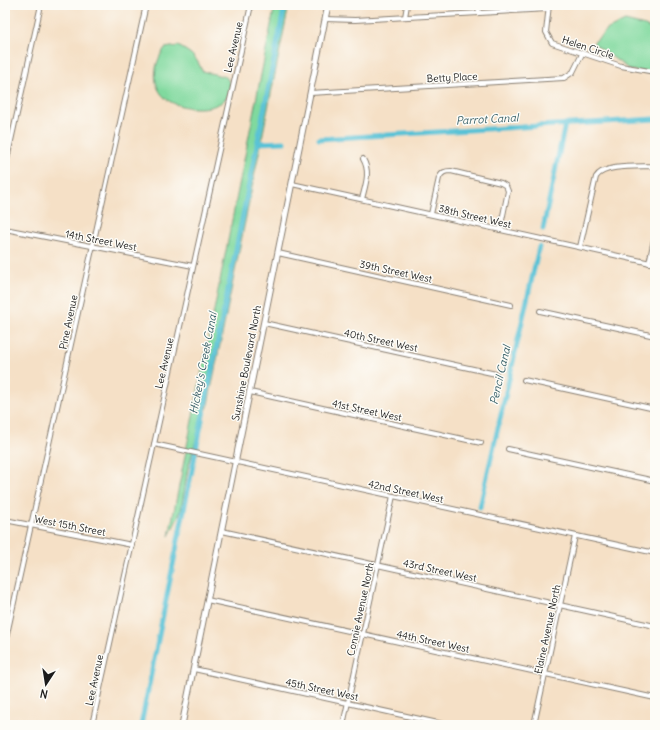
<svg xmlns="http://www.w3.org/2000/svg" width="660" height="730" font-family="Delius,sans-serif">
<style>
.green{fill:#80d99e;stroke:#4e7a5d}
.lines{fill:none;stroke-linecap:round;stroke-linejoin:round}
.canal{stroke:#5ac2d6;stroke-width:5}
.minor-casing{stroke:#887e71;stroke-width:6}
.tertiary-casing{stroke:#887e71;stroke-width:7}
.minor{stroke:#fff;stroke-width:4}
.tertiary{stroke:#fff;stroke-width:5}
.labels{text-anchor:middle;stroke-width:3;stroke-linejoin:round;paint-order:stroke}
.street-label{font-size:10px;fill:#1c1c1c;stroke:#fdfcf7}
.water-label{font-size:11px;font-style:italic;fill:#355e66;stroke:#fdfcf7}
</style>
<rect width="100%" height="100%" fill="#fdfcf7"/>
<filter id="ink" filterUnits="userSpaceOnUse"><feTurbulence type="fractalNoise" baseFrequency=".025" numOctaves="2"/><feDisplacementMap in="SourceGraphic" scale="8" xChannelSelector="R" yChannelSelector="G"/><feConvolveMatrix kernelMatrix="1 2 1 2 8 2 1 2 1" color-interpolation-filters="sRGB"/></filter>
<filter id="wash" filterUnits="userSpaceOnUse"><feTurbulence type="fractalNoise" baseFrequency=".012" numOctaves="4" result="noise"/><feDisplacementMap in="SourceGraphic" scale="16" xChannelSelector="R" yChannelSelector="G"/><feGaussianBlur stdDeviation="0.9" result="paint"/><feColorMatrix in="noise" values="0 0 0 0 0 0 0 0 0 0 0 0 0 0 0 0 0 1.4 0 .05"/><feComposite in="paint" operator="in"/></filter>
<g filter="url(#wash)">
<rect width="100%" height="100%" fill="#f5e0c6"/>
<g class="green">
<polygon points="275,5 289,5 207,409 204,413 188,468 181,511 169,536"/>
<polygon points="625,21 645,26 655,31 655,74 630,70 593,43 608,29"/>
<path d="M178,46c13,7 19,11 24,25l24,6 4,6c0,3 0,8 -2,12 -9,19 -52,15 -64,2 -14,-14 -9,-36 1,-49z"/>
</g>
<g class="lines">
<g class="canal">
<polyline points="319,139 655,119"/>
<polyline points="257,143 284,142"/>
<polyline points="543,229 565,124"/>
<polyline points="480,507 539,247"/>
<polyline points="141,725 285,5"/>
</g>
</g>
</g>
<g filter="url(#ink)">
<g class="lines">
<defs>
<g id="minor">
<polyline points="549,5 546,32 552,43 621,66 655,72"/>
<polyline points="478,13 480,5"/>
<polyline points="405,17 407,5"/>
<polyline points="325,19 355,20 548,9"/>
<polyline points="310,93 564,78 573,72 582,54"/>
<polyline points="5,168 41,5"/>
<polyline points="292,184 655,264"/>
<path d="M362,199c3,-13 9,-27 1,-40"/>
<path d="M431,214l8,-36c3,-6 6,-7 12,-7l50,12 5,3 2,5 -8,39"/>
<polyline points="5,229 193,266"/>
<path d="M580,247l16,-70c8,-13 44,-10 59,-11"/>
<polyline points="278,253 511,305"/>
<polyline points="649,263 655,235"/>
<polyline points="540,311 655,336"/>
<polyline points="264,323 496,374"/>
<polyline points="524,380 655,409"/>
<polyline points="250,392 481,443"/>
<polyline points="154,444 655,553"/>
<polyline points="508,449 655,481"/>
<polyline points="5,520 132,545"/>
<polyline points="222,531 655,626"/>
<polyline points="207,600 655,698"/>
<polyline points="5,643 146,5"/>
<polyline points="194,669 447,725"/>
<polyline points="92,725 251,5"/>
<polyline points="343,725 393,496"/>
<polyline points="534,725 575,536"/>
</g>
<polyline id="tertiary" points="182,725 328,5"/>
</defs>
<use href="#minor" class="minor-casing"/>
<use href="#tertiary" class="tertiary-casing"/>
<use href="#minor" class="minor"/>
<use href="#tertiary" class="tertiary"/>
</g>
</g>
<g class="labels">
<g class="street-label">
<text transform="translate(233 47) rotate(-77)" y="4">Lee Avenue</text>
<text transform="translate(588 47) rotate(18)" y="4">Helen Circle</text>
<text transform="translate(452 77) rotate(-3)" y="4">Betty Place</text>
<text transform="translate(475 216) rotate(13)" y="4">38th Street West</text>
<text transform="translate(101 240) rotate(11)" y="4">14th Street West</text>
<text transform="translate(396 271) rotate(12)" y="4">39th Street West</text>
<text transform="translate(68 322) rotate(-78)" y="4">Pine Avenue</text>
<text transform="translate(381 340) rotate(12)" y="4">40th Street West</text>
<text transform="translate(164 363) rotate(-77)" y="4">Lee Avenue</text>
<text transform="translate(246 363) rotate(-79)" y="4">Sunshine Boulevard North</text>
<text transform="translate(367 410) rotate(12)" y="4">41st Street West</text>
<text transform="translate(406 491) rotate(12)" y="4">42nd Street West</text>
<text transform="translate(70 525) rotate(11)" y="4">West 15th Street</text>
<text transform="translate(440 570) rotate(12)" y="4">43rd Street West</text>
<text transform="translate(360 609) rotate(-78)" y="4">Connie Avenue North</text>
<text transform="translate(547 629) rotate(-78)" y="4">Elaine Avenue North</text>
<text transform="translate(433 641) rotate(12)" y="4">44th Street West</text>
<text transform="translate(94 680) rotate(-78)" y="4">Lee Avenue</text>
<text transform="translate(322 689) rotate(12)" y="4">45th Street West</text>
</g>
<g class="water-label">
<text transform="translate(487 119) rotate(-3)" y="4">Parrot Canal</text>
<text transform="translate(203 363) rotate(-79)" y="4">Hickey's Creek Canal</text>
<text transform="translate(500 375) rotate(-77)" y="4">Pencil Canal</text>
</g>
</g>
<rect width="660" height="730" fill="none" stroke="#fdfcf7" stroke-width="20"/>
<g transform="translate(46 684) rotate(192)" stroke="#fdfcf7" stroke-width="3" paint-order="stroke">
<path d="M0-3L7 15L0 10L-7 15Z" fill="#1c1c1c"/>
<text y="-6" font-size="11" font-weight="bold" text-anchor="middle" fill="#1c1c1c">N</text>
</g>
</svg>
